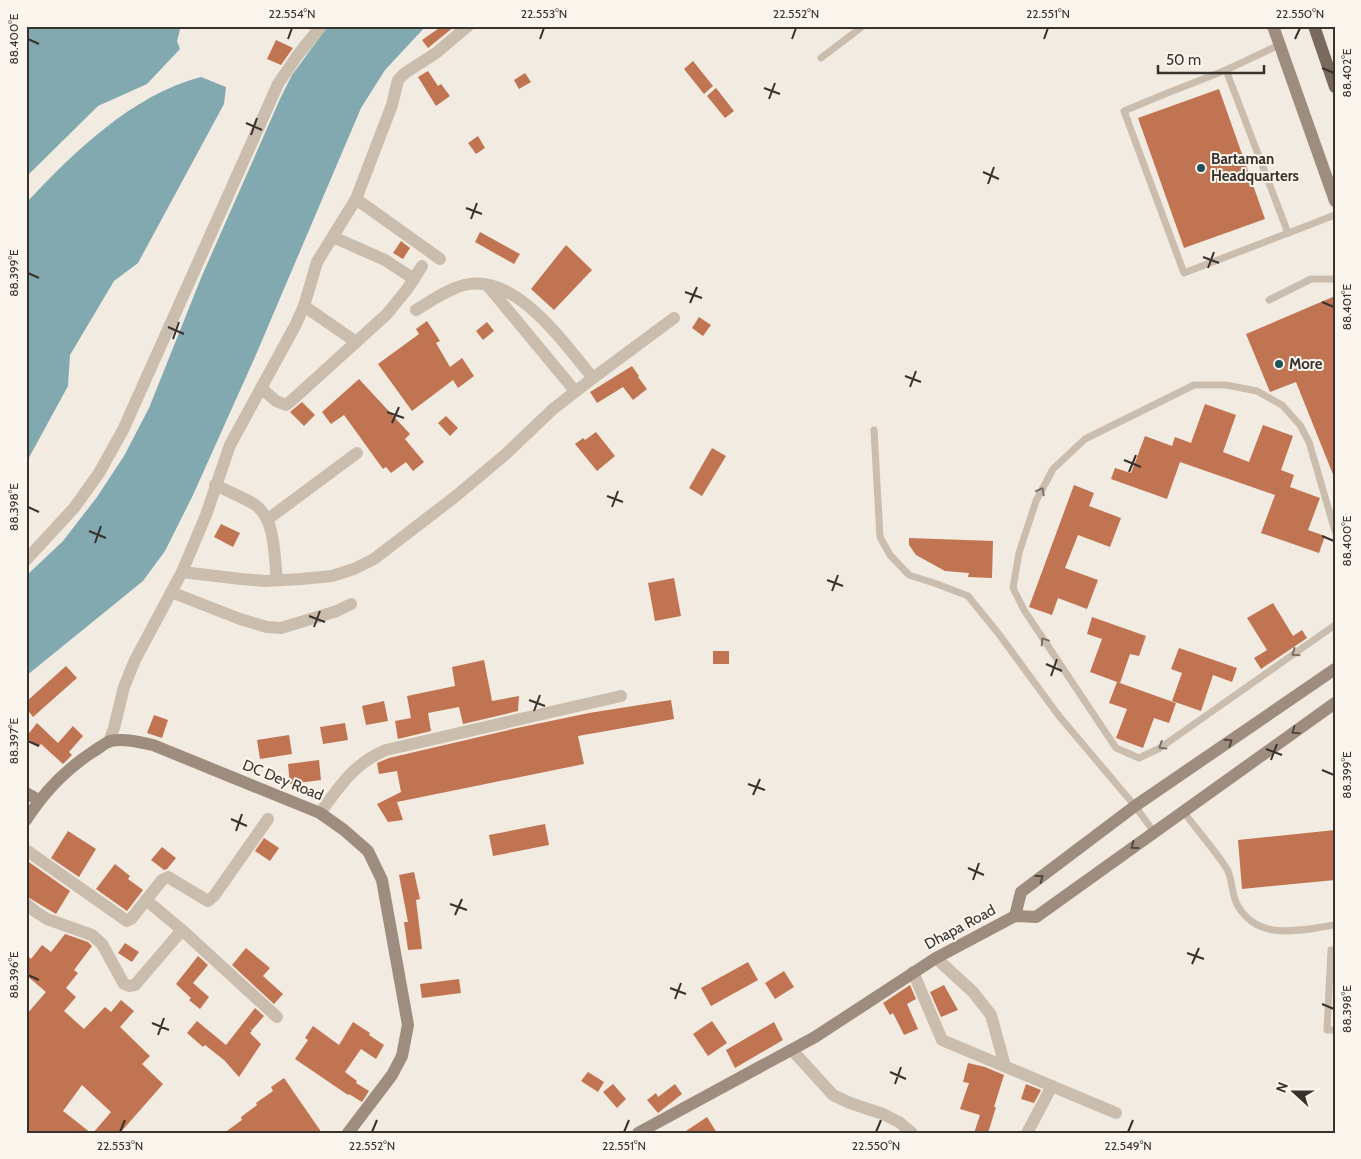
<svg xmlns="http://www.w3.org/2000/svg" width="1361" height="1159" font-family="Cabin,sans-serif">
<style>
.water{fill:#81a9af}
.building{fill:#c17451}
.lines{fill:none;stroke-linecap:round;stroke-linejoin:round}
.lane{stroke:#cabdad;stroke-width:7}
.street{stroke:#cabdad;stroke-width:12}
.secondary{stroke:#9e8c7e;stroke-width:12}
.primary{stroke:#7a695d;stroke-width:12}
.oneway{stroke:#7a7066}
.oneway2{stroke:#524840}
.ticks{fill:none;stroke:#39312b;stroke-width:2}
.poi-dot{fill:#225159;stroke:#faf5ed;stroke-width:2}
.labels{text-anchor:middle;stroke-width:4;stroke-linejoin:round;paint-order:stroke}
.poi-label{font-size:15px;font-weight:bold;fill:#39312b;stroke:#faf5ed;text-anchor:start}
.street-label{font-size:15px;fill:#39312b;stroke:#faf5ed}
.neatline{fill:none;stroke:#39312b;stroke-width:2}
.ticks-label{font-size:12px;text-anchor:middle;fill:#39312b}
</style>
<rect width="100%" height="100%" fill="#f2ebe1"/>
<g class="water">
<polygon points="26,26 181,26 177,41 180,49 147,84 98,106 26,177"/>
<polygon points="328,26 426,26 385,70 361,108 255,357 193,495 165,551 143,581 26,676 26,576 63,541 97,497 124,456 149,408 201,278 280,99 292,75"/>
<path d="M201,77l25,10 -2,17 -86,159 -24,18 -44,74 -2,31 -42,77v-260c48,-51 106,-108 175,-126z"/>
</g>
<g class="building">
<polygon points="442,26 455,26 428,48 422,40"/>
<polygon points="276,40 293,48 281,65 267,59"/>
<polygon points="693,61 713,86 704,94 684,69"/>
<polygon points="428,71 438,86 441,84 450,96 436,106 418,77"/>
<polygon points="525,73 531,82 519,89 514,80"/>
<polygon points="716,88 734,111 725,118 707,96"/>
<polygon points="1219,89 1265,219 1184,248 1138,118"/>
<polygon points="478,136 485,148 476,154 468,143"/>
<polygon points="480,232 520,254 514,264 475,242"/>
<polygon points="401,241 410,248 403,259 393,253"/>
<polygon points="566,245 592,270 554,310 531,289"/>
<polygon points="1335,296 1335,477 1334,477 1296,382 1270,392 1246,334"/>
<polygon points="699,317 711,325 703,336 692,328"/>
<polygon points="427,321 440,341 436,343 450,367 462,358 474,376 458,388 453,380 412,411 378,364 419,334 416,329"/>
<polygon points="487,322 494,331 483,340 476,331"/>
<polygon points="632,366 639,376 638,377 647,389 633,400 623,387 597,403 590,392"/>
<polygon points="359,379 410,434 405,439 424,462 413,471 406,462 391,473 386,467 383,469 344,415 331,424 322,412"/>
<polygon points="302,402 315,415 304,426 290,412"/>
<polygon points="1205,404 1236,415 1223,452 1249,462 1263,425 1293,436 1281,470 1294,475 1290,487 1320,498 1308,530 1325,536 1319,553 1261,533 1275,495 1180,462 1167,499 1111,479 1115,468 1131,473 1145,436 1172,446 1175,437 1191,443"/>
<polygon points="446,416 458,428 450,436 438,423"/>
<polygon points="596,432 615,456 597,471 575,444 583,438 585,440"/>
<polygon points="712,448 726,456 702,496 689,488"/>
<polygon points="1074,485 1094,493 1089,506 1121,518 1110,547 1078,535 1065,568 1098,580 1087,609 1058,598 1052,615 1029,607"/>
<polygon points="221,524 240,533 233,547 214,537"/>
<polygon points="909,538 993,541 992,578 968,577 969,573 945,571 916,555 909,545"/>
<polygon points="674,578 681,616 655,621 648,583"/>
<polygon points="1273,603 1293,636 1302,630 1307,638 1261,669 1254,658 1267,650 1247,618"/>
<polygon points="1092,617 1146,636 1139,656 1130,654 1120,683 1090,672 1102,639 1087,634"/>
<polygon points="1179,648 1237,668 1232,682 1213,675 1201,711 1172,701 1182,673 1171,669"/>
<rect x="713" y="651" width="16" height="13"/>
<polygon points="484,660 492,701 519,696 518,711 463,724 459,707 428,713 431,731 398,739 395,721 411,718 407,696 455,686 452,667"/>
<polygon points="66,666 77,678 33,717 26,708 26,702"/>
<polygon points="1117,682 1176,703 1169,723 1154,718 1143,748 1116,738 1127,709 1109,703"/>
<polygon points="671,700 674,719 578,736 584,764 397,802 403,820 388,822 377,804 401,792 397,771 379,774 377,763 389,758 517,728 589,713"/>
<polygon points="384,701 388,721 366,725 362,706"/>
<polygon points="154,715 168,720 162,738 147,733"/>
<polygon points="37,723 58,743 73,726 83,736 69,752 72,755 63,764 41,744 38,747 26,737"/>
<polygon points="345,723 348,740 323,744 320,727"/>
<polygon points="289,735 292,754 260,759 257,740"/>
<polygon points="319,760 321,780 290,784 288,764"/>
<polygon points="545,824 549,845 493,856 489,835"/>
<polygon points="1335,830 1335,880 1242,889 1238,840"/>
<polygon points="68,831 96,849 79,877 51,858"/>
<polygon points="264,838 279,848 270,861 255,851"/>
<polygon points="162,847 176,858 167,869 164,870 151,860"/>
<polygon points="26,860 70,891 56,914 26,896"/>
<polygon points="115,864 130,876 128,879 143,890 127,911 96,889"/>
<polygon points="414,872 420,899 416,900 422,949 408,950 404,922 408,922 399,875"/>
<polygon points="65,934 88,942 92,946 74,970 78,973 66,988 76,997 64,1011 84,1029 105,1007 111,1012 121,1000 134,1011 120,1027 150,1056 142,1064 163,1084 120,1133 93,1133 111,1112 82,1085 63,1111 91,1133 26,1133 26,1015 46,992 26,975 26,954 31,959 42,945 51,952"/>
<polygon points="125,943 139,952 132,962 118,953"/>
<polygon points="246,948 270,968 263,976 283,994 274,1004 232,965"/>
<polygon points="198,956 208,965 193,983 209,997 200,1009 189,1000 191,998 176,984"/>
<polygon points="748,962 758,980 711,1006 701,988"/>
<polygon points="784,971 794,987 775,999 765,983"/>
<polygon points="459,979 461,993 422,998 420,984"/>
<polygon points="910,985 916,999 907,1004 918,1029 904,1035 893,1013 890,1015 883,1003"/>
<polygon points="944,985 958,1010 941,1017 930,992"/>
<polygon points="255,1008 264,1016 252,1030 250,1028 252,1031 250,1033 261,1044 239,1077 224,1060 205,1045 203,1047 187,1033 197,1021 226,1045"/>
<polygon points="712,1021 727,1043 708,1056 693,1034"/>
<polygon points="353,1022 370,1033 369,1035 384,1045 376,1059 361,1049 345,1072 357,1081 356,1083 369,1091 362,1102 349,1094 348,1095 295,1059 308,1040 305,1038 313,1026 339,1045"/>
<polygon points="774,1022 783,1040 735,1068 726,1050"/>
<polygon points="968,1063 985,1067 1004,1075 994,1107 996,1107 988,1133 974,1133 980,1115 960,1109 969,1083 963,1082"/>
<polygon points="588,1072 604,1082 598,1092 581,1081"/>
<polygon points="284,1078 322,1133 224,1133 242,1120 241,1117 257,1105 256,1103 273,1091 271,1087"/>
<polygon points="613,1084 626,1099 617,1108 603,1092"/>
<polygon points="675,1084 682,1094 658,1113 647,1100 656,1093 658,1097"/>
<polygon points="1026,1084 1041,1090 1034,1103 1021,1099"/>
<polygon points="707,1117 717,1133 683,1133"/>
</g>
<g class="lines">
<g class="lane">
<polyline points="1279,45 1226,70 1165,94 1124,111 1184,273 1335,215"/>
<polyline points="821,58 863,26"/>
<polyline points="1226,70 1288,233"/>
<polyline points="1269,300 1311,279 1335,279"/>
<polyline points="874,430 880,537 890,555 909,575 937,584 968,596 998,633 1059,716 1135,806 1154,832"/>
<polyline points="1335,531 1309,442 1300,425 1282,405 1257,391 1226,385 1194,385 1085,439 1053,469 1036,501 1019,553 1013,588 1024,610 1116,748 1139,758 1160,748 1335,625"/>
<path d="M1183,811c14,19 31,38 44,58 6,11 4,26 11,37 21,36 62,24 97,19"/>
<polyline points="1335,950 1331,950 1327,1030 1335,1030"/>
</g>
<g class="street">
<polyline points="356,199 440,259"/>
<polyline points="333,237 385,260 414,279"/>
<polyline points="488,286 575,391"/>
<polyline points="304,306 356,342"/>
<path d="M416,310c15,-9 30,-20 48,-25 52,-13 100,59 129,93"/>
<polyline points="261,388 276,401 286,405 290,402 387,314 408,288 422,266"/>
<path d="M215,485c13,6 27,12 39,19 22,14 20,52 23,76"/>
<polyline points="268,519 357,453"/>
<polyline points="26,560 74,508 99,473 123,430 278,84 297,56 321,26"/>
<polyline points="182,572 241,579 265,581 301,579 332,576 354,569 374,559 456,496 507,453 553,409 593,378 674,318"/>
<polyline points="171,592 240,619 267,627 281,628 337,611 351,604"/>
<polyline points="109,742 114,728 124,687 135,660 182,572 206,515 230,445 295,326 304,306 317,262 356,199 392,105 398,80 405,73 436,53 468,26"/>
<path d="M320,813c20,-27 34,-50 66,-63l235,-54"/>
<polyline points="26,850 127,921 131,919 162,880 168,877 208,901 214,896 268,819"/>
<polyline points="146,900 182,930 277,1017"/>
<polyline points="26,904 36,912 47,919 92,935 102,944 124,984 129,986 135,985 182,930"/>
<polyline points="936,958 973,992 991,1015 1005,1066"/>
<polyline points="913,972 942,1040 1116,1113"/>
<polyline points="792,1050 833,1095 850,1103 883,1114 899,1122 912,1133"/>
<polyline points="1027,1133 1052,1086"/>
</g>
<g class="secondary">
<polyline points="1273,26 1335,201"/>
<polyline points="26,793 39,800"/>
<path d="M26,820c18,-28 40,-51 68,-69 5,-3 11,-8 16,-10 15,-3 29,1 43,4l167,68 24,17 24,21 14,29 26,145 -6,31 -10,19 -44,58"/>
<polyline points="1015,916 1021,892 1135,806 1335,669"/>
<polyline points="638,1133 815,1037 936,958 1015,916 1036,917 1335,703"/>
</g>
<polyline class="primary" points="1314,26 1335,87"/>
</g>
<defs><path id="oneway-chevron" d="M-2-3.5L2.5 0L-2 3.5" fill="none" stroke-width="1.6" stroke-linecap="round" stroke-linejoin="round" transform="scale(1.25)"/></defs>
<g class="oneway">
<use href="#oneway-chevron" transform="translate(1041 491) rotate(-62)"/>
<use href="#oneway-chevron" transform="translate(1044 641) rotate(-124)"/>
<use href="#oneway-chevron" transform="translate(1295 653) rotate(145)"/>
<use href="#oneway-chevron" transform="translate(1162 746) rotate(148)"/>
</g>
<g class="oneway2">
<use href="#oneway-chevron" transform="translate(1295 731) rotate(145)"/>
<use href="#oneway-chevron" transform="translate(1229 742) rotate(-34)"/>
<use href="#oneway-chevron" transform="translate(1134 846) rotate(144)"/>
<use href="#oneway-chevron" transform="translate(1040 878) rotate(-37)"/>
</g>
<path class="ticks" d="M28,39l11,5M288,39l4,-11M540,39l4,-11M792,39l4,-11M1044,39l4,-11M1295,39l5,-11M1322,68l12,5M764,88l16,6M769,99l6,-16M246,123l16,7M251,135l6,-17M983,172l16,7M988,184l6,-17M466,208l16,6M471,219l6,-16M1203,257l16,6M1208,268l6,-16M28,273l11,5M685,292l17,6M1322,302l12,5M690,303l7,-16M168,327l16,7M173,339l6,-17M905,376l16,6M910,387l6,-16M387,412l17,6M392,423l7,-16M1124,460l17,7M1129,472l7,-17M607,496l16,6M28,507l11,5M612,507l6,-16M89,531l17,7M1322,536l12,5M95,543l6,-17M827,580l16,6M832,591l6,-16M309,616l16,6M314,627l6,-16M1046,664l16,7M1051,676l6,-17M529,700l16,6M534,711l6,-16M28,741l11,5M1266,749l16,6M1271,760l6,-16M1322,770l12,5M748,784l17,6M753,795l7,-16M231,819l16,7M236,831l6,-17M968,868l16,7M973,880l6,-17M450,904l17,6M455,915l7,-16M1187,953l17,6M1192,964l7,-16M28,975l11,5M670,988l16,6M675,999l6,-16M1322,1004l12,5M152,1023l17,7M158,1035l6,-17M890,1072l16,7M895,1084l6,-17M120,1132l5,-12M372,1132l5,-12M624,1132l5,-12M876,1132l5,-12M1128,1132l5,-12"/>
<g class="poi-dot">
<circle cx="1201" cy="168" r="5"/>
<circle cx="1279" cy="364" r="5"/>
</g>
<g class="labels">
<g class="poi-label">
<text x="1211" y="164">Bartaman<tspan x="1211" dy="17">Headquarters</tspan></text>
<text x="1289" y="369">More</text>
</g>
<g class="street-label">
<text transform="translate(283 780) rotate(22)" y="5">DC Dey Road</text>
<text transform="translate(960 927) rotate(-28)" y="5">Dhapa Road</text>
</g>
</g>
<rect width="1361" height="1159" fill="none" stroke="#faf5ed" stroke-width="55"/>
<g transform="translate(1294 1092) rotate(291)" stroke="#faf5ed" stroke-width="4" paint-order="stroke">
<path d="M0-4L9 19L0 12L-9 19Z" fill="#39312b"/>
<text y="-8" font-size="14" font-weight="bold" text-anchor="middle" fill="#39312b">N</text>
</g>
<path d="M1158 65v8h106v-8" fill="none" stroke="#39312b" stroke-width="2.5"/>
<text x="1166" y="65" font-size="15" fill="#39312b" stroke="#faf5ed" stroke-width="4" paint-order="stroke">50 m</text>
<rect x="28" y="28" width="1306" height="1104" class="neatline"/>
<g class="ticks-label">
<text x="292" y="18">22.554°N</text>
<text x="544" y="18">22.553°N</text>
<text x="796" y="18">22.552°N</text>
<text x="1048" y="18">22.551°N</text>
<text x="1300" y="18">22.550°N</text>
<text transform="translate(14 39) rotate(-90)" y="4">88.400°E</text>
<text transform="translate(1347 73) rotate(-90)" y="4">88.402°E</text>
<text transform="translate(14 273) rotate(-90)" y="4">88.399°E</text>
<text transform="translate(1347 307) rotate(-90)" y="4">88.401°E</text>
<text transform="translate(14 507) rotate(-90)" y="4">88.398°E</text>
<text transform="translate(1347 541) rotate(-90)" y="4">88.400°E</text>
<text transform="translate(14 741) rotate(-90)" y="4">88.397°E</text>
<text transform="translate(1347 775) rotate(-90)" y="4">88.399°E</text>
<text transform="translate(14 975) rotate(-90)" y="4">88.396°E</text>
<text transform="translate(1347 1009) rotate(-90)" y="4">88.398°E</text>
<text x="120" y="1150">22.553°N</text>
<text x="372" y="1150">22.552°N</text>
<text x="624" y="1150">22.551°N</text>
<text x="876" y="1150">22.550°N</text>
<text x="1128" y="1150">22.549°N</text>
</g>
</svg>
